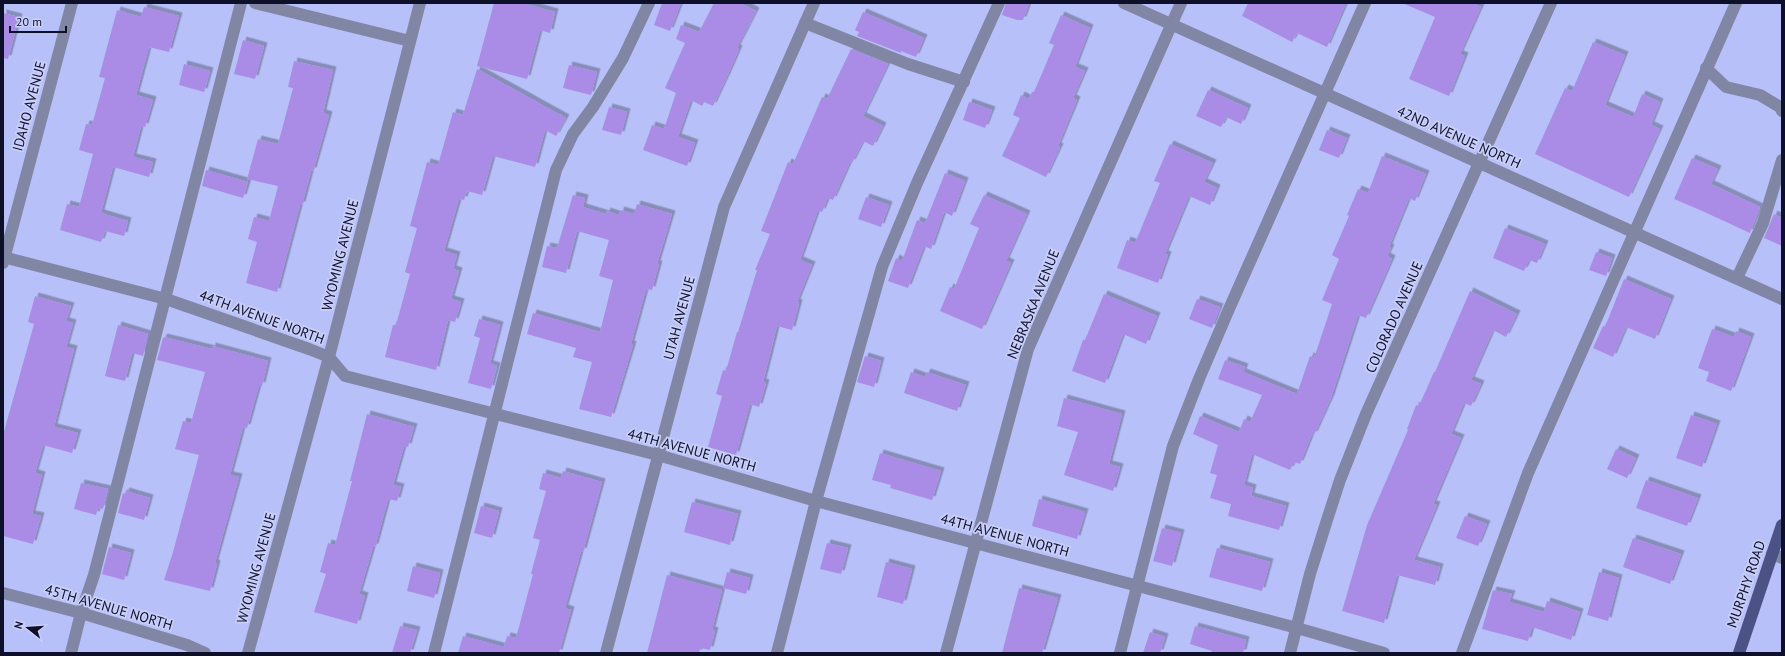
<svg xmlns="http://www.w3.org/2000/svg" width="1785" height="656" font-family="'PT Sans',sans-serif">
<style>
.building{fill:#aa8ce6;filter:url(#shadow)}
.lines{fill:none;stroke-linecap:round;stroke-linejoin:round}
.minor{stroke:#8286a5;stroke-width:12}
.major{stroke:#4c5186;stroke-width:12}
.labels{text-anchor:middle;stroke-width:3.5;stroke-linejoin:round;paint-order:stroke}
.street-label{font-size:14px;fill:#0e0f29;stroke:#c8cffa}
</style>
<defs>
<filter id="shadow"><feDropShadow dx="3.5" dy="-3.5" stdDeviation="0" flood-color="#0004"/></filter>
</defs>
<rect width="100%" height="100%" fill="#b8c0fa"/>
<g class="building">
<polygon points="494,3 522,3 555,12 550,33 540,30 527,79 477,66"/>
<polygon points="662,3 681,3 670,31 654,25"/>
<polygon points="714,3 740,3 756,11 737,48 739,49 730,70 713,106 704,102 702,106 691,100 678,137 695,143 687,166 643,150 652,125 664,129 676,93 665,88 685,43 676,39 681,25 699,32"/>
<polygon points="1006,3 1029,3 1023,20 1017,20 1002,15"/>
<polygon points="1248,3 1346,3 1327,47 1297,33 1292,42 1242,16"/>
<polygon points="1402,3 1472,3 1481,7 1460,54 1465,56 1449,96 1409,79 1435,17"/>
<polygon points="144,7 179,16 169,52 149,47 136,95 153,100 145,127 141,126 133,157 153,162 149,177 113,167 101,213 128,221 124,236 105,231 101,242 60,230 67,204 79,207 93,154 79,150 86,124 92,125 105,78 99,77 117,10 141,17"/>
<polygon points="863,12 924,38 916,57 901,51 901,53 857,36 859,32 855,30"/>
<polygon points="3,13 19,17 8,59 3,58"/>
<polygon points="1061,15 1090,28 1075,67 1085,71 1073,98 1077,100 1058,146 1060,147 1046,177 1002,156 1020,118 1013,115 1021,95 1029,99 1032,92 1034,92 1054,45 1049,43"/>
<polygon points="243,40 264,46 255,79 234,74"/>
<polygon points="1593,42 1625,55 1605,105 1633,117 1642,94 1660,102 1651,125 1660,129 1629,197 1535,154 1565,88 1572,91"/>
<polygon points="851,49 888,64 863,116 883,126 873,146 863,141 852,163 850,162 833,200 828,198 822,212 818,210 800,260 812,265 797,302 799,303 792,330 777,326 763,382 766,383 759,407 750,404 736,455 708,447 722,396 716,394 723,370 726,371 737,332 738,332 757,270 755,270 770,234 761,231 788,162 793,164 822,97 827,99"/>
<polygon points="294,61 333,70 323,113 329,115 313,171 311,171 302,205 300,205 277,292 246,283 257,242 248,239 254,217 269,221 278,186 247,179 258,139 278,144 293,88 288,87"/>
<polygon points="184,64 210,71 204,92 179,85"/>
<polygon points="569,65 597,72 591,95 563,88"/>
<polygon points="477,69 566,118 556,136 545,130 535,167 493,156 482,195 467,191 464,200 459,199 444,251 457,255 453,269 459,271 451,299 461,302 455,322 448,320 436,370 385,357 393,325 396,325 410,274 405,272 417,228 410,226 427,162 438,165 453,112 463,115"/>
<polygon points="1208,90 1248,108 1241,124 1226,117 1221,127 1196,116"/>
<polygon points="969,102 992,110 985,128 963,120"/>
<polygon points="609,107 627,112 621,135 602,130"/>
<polygon points="1327,130 1347,138 1339,158 1319,150"/>
<polygon points="1170,144 1213,163 1204,182 1217,188 1210,205 1189,196 1165,254 1168,255 1158,283 1117,268 1127,240 1135,243 1160,183 1154,181"/>
<polygon points="1382,156 1426,174 1415,201 1409,198 1389,247 1391,248 1387,256 1392,259 1366,318 1358,315 1331,398 1314,435 1312,434 1300,464 1294,462 1290,470 1252,454 1244,485 1253,488 1251,496 1286,506 1279,530 1228,516 1231,504 1210,498 1217,475 1210,473 1218,445 1193,434 1200,416 1239,432 1244,419 1250,422 1262,395 1218,379 1225,360 1245,367 1243,372 1297,394 1310,356 1314,358 1332,304 1322,300 1339,259 1332,255 1349,216 1347,215 1358,189 1368,193"/>
<polygon points="1692,158 1718,169 1711,184 1760,207 1750,233 1700,210 1674,199"/>
<polygon points="206,170 248,182 243,198 202,186"/>
<polygon points="945,173 965,181 952,216 944,212 931,249 924,246 908,288 888,281 896,258 902,261 917,220 925,223"/>
<polygon points="573,195 585,198 583,207 606,214 607,211 619,215 621,210 634,214 637,204 672,214 657,264 659,264 652,290 646,289 631,344 633,345 611,417 579,409 592,362 573,357 576,348 527,334 533,313 600,332 613,280 599,276 609,240 577,231 566,273 542,267 547,246 557,248"/>
<polygon points="984,195 1027,214 1006,261 1011,263 982,329 940,311 950,287 954,289 979,228 970,224"/>
<polygon points="866,197 889,205 881,227 858,219"/>
<polygon points="1774,214 1782,218 1782,246 1764,238"/>
<polygon points="1505,228 1545,244 1537,263 1529,260 1524,271 1493,258"/>
<polygon points="1596,252 1612,258 1606,276 1589,270"/>
<polygon points="1624,279 1671,299 1655,339 1626,327 1613,357 1593,348 1603,326 1605,327"/>
<polygon points="1470,291 1517,314 1506,337 1493,330 1471,380 1481,384 1471,406 1464,403 1451,434 1461,438 1433,504 1437,505 1414,560 1440,567 1435,585 1397,575 1384,623 1342,611 1367,525 1408,430 1407,429 1416,405 1419,406 1434,372 1435,372"/>
<polygon points="1104,294 1157,316 1146,344 1123,334 1105,383 1072,371 1083,340 1085,340"/>
<polygon points="35,296 71,306 66,321 73,323 66,347 74,349 54,427 78,433 72,453 43,445 35,473 42,475 32,514 41,516 33,544 3,536 3,435 34,324 28,322"/>
<polygon points="1197,299 1220,307 1212,328 1189,319"/>
<polygon points="479,319 500,325 490,364 497,366 491,389 468,383 480,338 474,336"/>
<polygon points="118,325 148,334 143,356 132,353 125,381 105,376"/>
<polygon points="1712,329 1734,337 1736,331 1751,337 1731,391 1706,381 1709,372 1698,368"/>
<polygon points="164,337 212,349 212,346 268,361 262,386 259,385 247,428 243,427 230,475 239,477 215,563 217,564 210,591 164,580 173,552 199,455 175,449 183,421 191,423 205,372 157,360 163,338"/>
<polygon points="865,356 881,361 874,387 857,382"/>
<polygon points="911,372 925,377 927,372 966,385 957,411 904,393"/>
<polygon points="1064,398 1122,414 1109,464 1120,467 1113,491 1064,475 1078,432 1057,426"/>
<polygon points="367,414 414,427 408,447 404,446 393,485 401,487 397,501 388,499 375,547 373,547 359,594 365,596 357,624 314,612 326,574 320,572 328,543 335,545 352,481 350,481"/>
<polygon points="1691,415 1717,424 1702,467 1676,458"/>
<polygon points="1616,449 1636,458 1627,478 1607,469"/>
<polygon points="880,453 941,471 932,500 890,488 891,485 872,480"/>
<polygon points="563,471 602,482 583,552 581,551 565,608 571,610 559,653 458,653 463,636 504,647 507,636 516,638 533,574 531,574 540,540 533,538 546,491 539,489 543,473 561,478"/>
<polygon points="1646,480 1698,498 1687,526 1636,508"/>
<polygon points="81,483 108,489 103,509 98,508 96,515 74,509"/>
<polygon points="126,491 150,498 144,520 118,513 123,493 125,494"/>
<polygon points="1039,499 1085,512 1077,539 1032,526"/>
<polygon points="692,502 738,514 730,545 684,532"/>
<polygon points="481,506 499,511 492,538 474,533"/>
<polygon points="1465,516 1487,524 1478,546 1456,538"/>
<polygon points="1162,528 1181,533 1172,566 1153,561"/>
<polygon points="1633,538 1681,554 1670,584 1623,567"/>
<polygon points="827,543 848,548 841,574 820,569"/>
<polygon points="109,547 131,553 124,580 102,574"/>
<polygon points="1217,548 1270,562 1262,591 1209,577"/>
<polygon points="886,562 912,569 903,604 877,597"/>
<polygon points="413,566 440,573 434,598 407,591"/>
<polygon points="727,572 750,578 746,594 723,588"/>
<polygon points="1599,572 1619,578 1608,621 1587,615"/>
<polygon points="667,575 722,590 712,630 715,631 710,650 700,648 699,653 647,653"/>
<polygon points="1019,588 1058,598 1042,653 1002,653"/>
<polygon points="1493,590 1512,594 1509,602 1544,612 1547,601 1580,612 1571,640 1532,627 1528,641 1482,629"/>
<polygon points="400,626 417,630 410,653 392,653"/>
<polygon points="1195,626 1246,640 1243,653 1211,653 1212,651 1190,644"/>
<polygon points="1150,632 1165,637 1160,653 1143,653"/>
</g>
<g class="lines">
<g class="minor">
<polyline points="255,3 410,41"/>
<polyline points="1124,3 1782,299"/>
<polyline points="805,23 908,64 964,82"/>
<polyline points="1706,68 1726,87 1760,95 1780,107 1782,111"/>
<polyline points="3,257 166,299 309,349 329,357 345,376 658,455 816,501 1297,628 1384,653"/>
<polyline points="3,263 72,3"/>
<polyline points="1737,278 1763,223 1782,160"/>
<polyline points="1772,554 1782,558"/>
<polyline points="3,593 81,613 187,645 205,653"/>
<polyline points="71,653 81,613 94,575 241,3"/>
<polyline points="248,653 329,357 420,3"/>
<polyline points="434,653 556,170 573,134 593,107 623,58 649,3"/>
<polyline points="606,653 724,207 814,3"/>
<polyline points="777,653 816,501 882,267 917,183 999,3"/>
<polyline points="946,653 1028,349 1181,3"/>
<polyline points="1120,653 1173,446 1199,379 1229,309 1365,3"/>
<polyline points="1290,653 1310,574 1327,520 1340,480 1366,414 1551,3"/>
<polyline points="1462,653 1528,473 1736,3"/>
</g>
<polyline class="major" points="1739,653 1782,525"/>
</g>
<g class="labels">
<g class="street-label">
<text transform="translate(29 106) rotate(-75)" y="5">IDAHO AVENUE</text>
<text transform="translate(1459 137) rotate(24)" y="5">42ND AVENUE NORTH</text>
<text transform="translate(340 255) rotate(-76)" y="5">WYOMING AVENUE</text>
<text transform="translate(1033 304) rotate(-68)" y="5">NEBRASKA AVENUE</text>
<text transform="translate(262 317) rotate(20)" y="5">44TH AVENUE NORTH</text>
<text transform="translate(1394 317) rotate(-66)" y="5">COLORADO AVENUE</text>
<text transform="translate(679 318) rotate(-75)" y="5">UTAH AVENUE</text>
<text transform="translate(692 450) rotate(15)" y="5">44TH AVENUE NORTH</text>
<text transform="translate(1005 535) rotate(15)" y="5">44TH AVENUE NORTH</text>
<text transform="translate(256 568) rotate(-75)" y="5">WYOMING AVENUE</text>
<text transform="translate(1746 584) rotate(-71)" y="5">MURPHY ROAD</text>
<text transform="translate(109 607) rotate(16)" y="5">45TH AVENUE NORTH</text>
</g>
</g>
<rect width="1785" height="656" fill="none" stroke="#0e0f29" stroke-width="8"/>
<g transform="translate(28 628) rotate(287)" stroke="#c8cffa" stroke-width="3" paint-order="stroke">
<path d="M0-3L7 15L0 10L-7 15Z" fill="#0e0f29"/>
<text y="-6" font-size="11" font-weight="bold" text-anchor="middle" fill="#0e0f29">N</text>
</g>
<path d="M10 26v6h56v-6" fill="none" stroke="#0e0f29" stroke-width="2"/>
<text x="16" y="26" font-size="12" fill="#0e0f29" stroke="#c8cffa" stroke-width="3" paint-order="stroke">20 m</text>
</svg>
